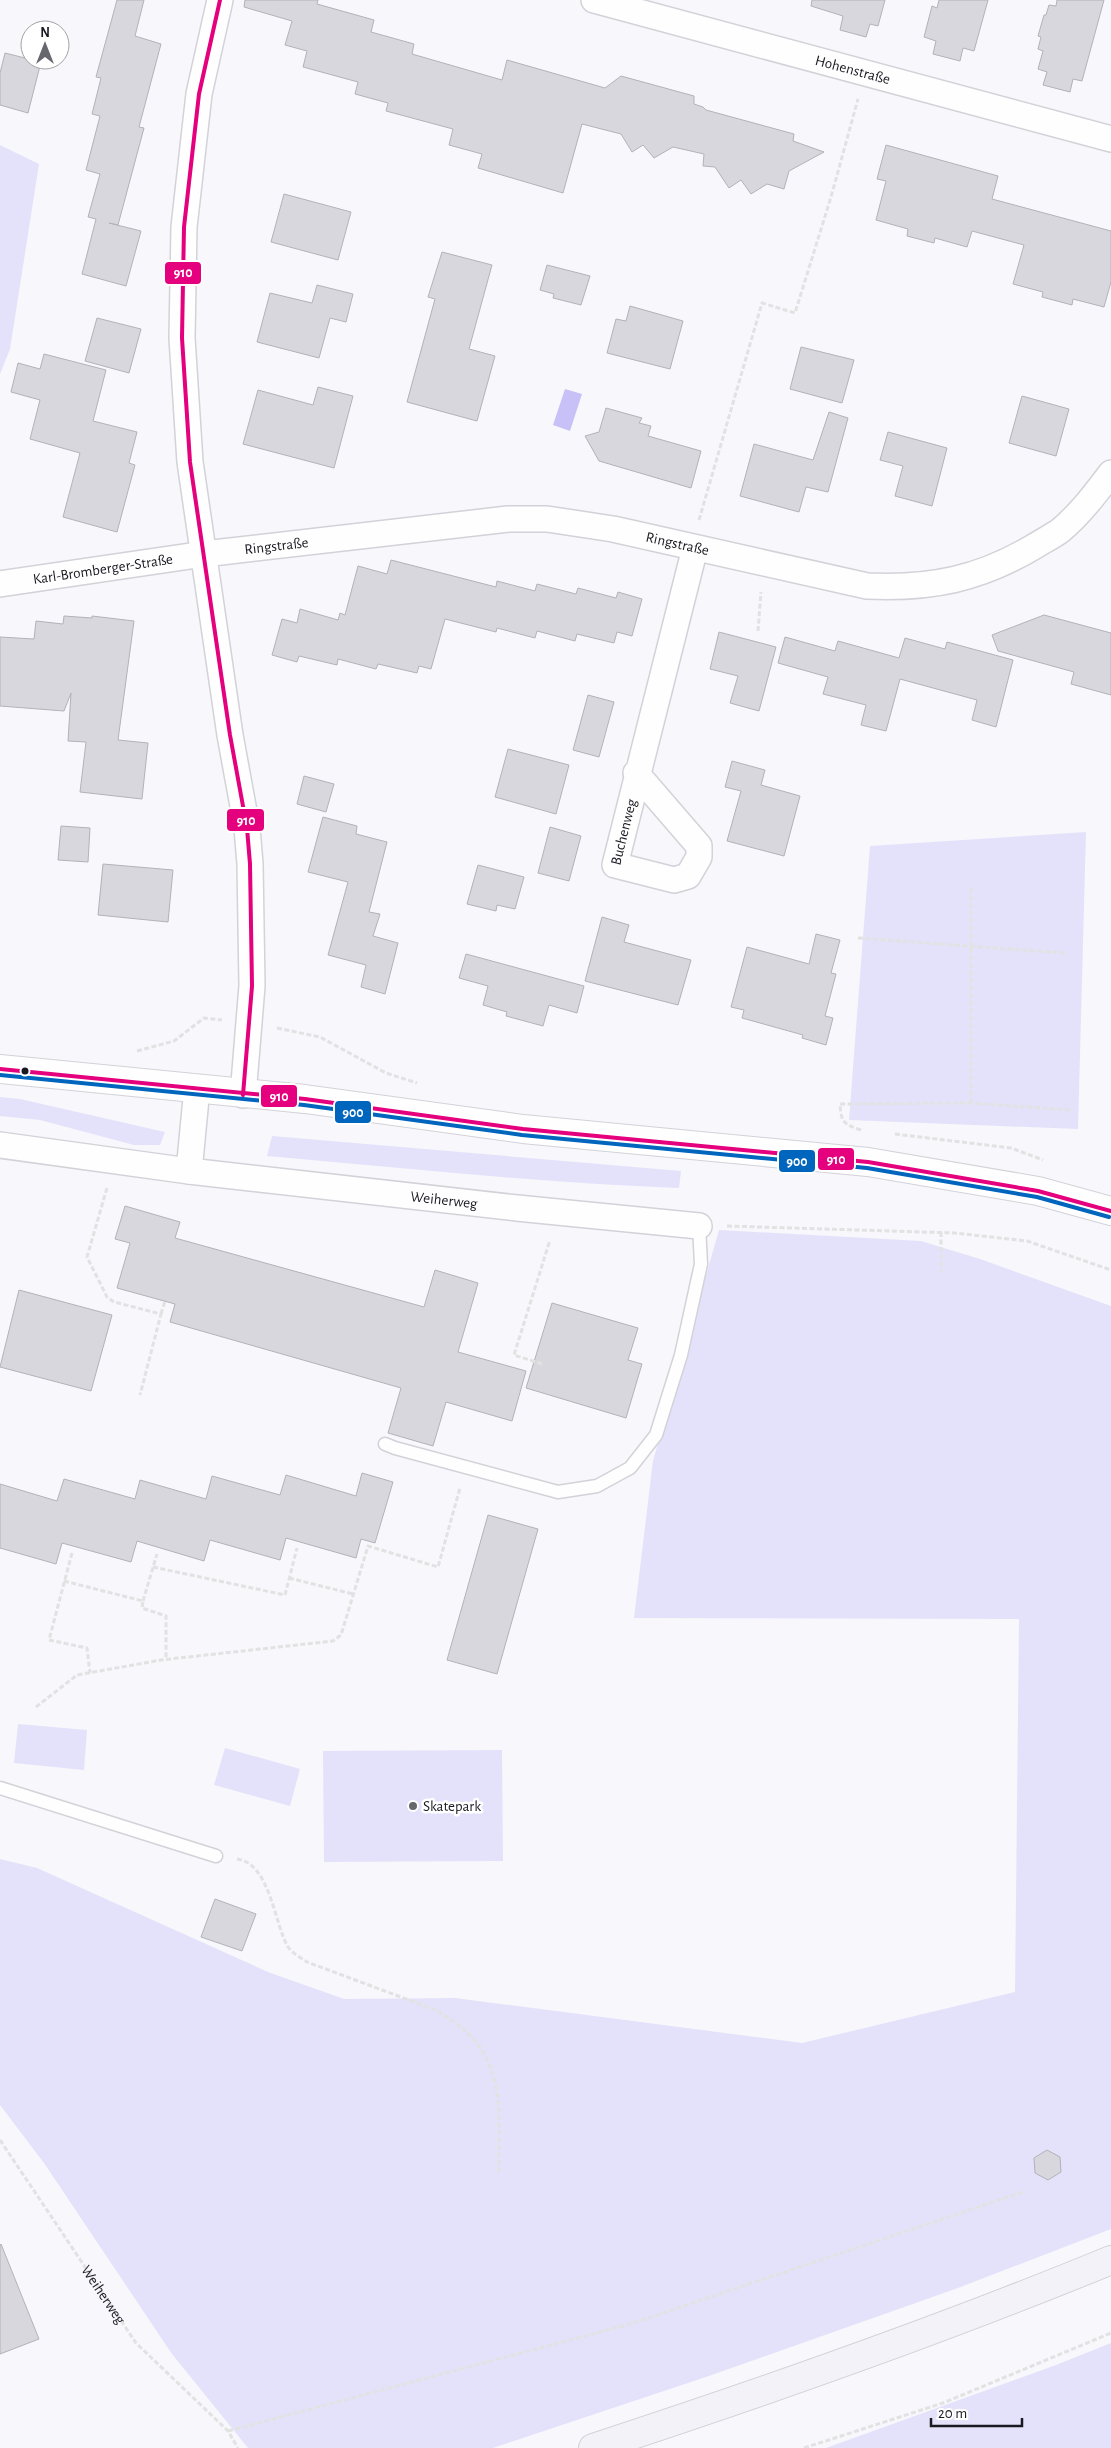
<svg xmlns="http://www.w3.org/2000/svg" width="1111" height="2448" font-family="'Alegreya Sans',sans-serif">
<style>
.green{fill:#e4e2fa}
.water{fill:#c8c1f7}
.building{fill:#d7d7dd;stroke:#b2b2b8}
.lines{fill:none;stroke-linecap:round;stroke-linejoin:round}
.service-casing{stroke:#d2d2d8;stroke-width:15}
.minor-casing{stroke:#d2d2d8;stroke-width:28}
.secondary-casing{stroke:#d2d2d8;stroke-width:30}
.trunk-casing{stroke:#d2d2d6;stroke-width:30}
.path{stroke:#e2e2e3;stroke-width:3;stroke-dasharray:5 2.5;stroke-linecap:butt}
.service{stroke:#fefeff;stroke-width:12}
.minor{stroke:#fefeff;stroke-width:25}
.secondary{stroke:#fefeff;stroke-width:28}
.trunk{stroke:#f3f2f8;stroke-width:28}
.bus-1-casing{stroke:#fff;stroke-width:8}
.bus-2-casing{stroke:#fff;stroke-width:8}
.bus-1{stroke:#e5007d;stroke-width:4}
.bus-2{stroke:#0065bd;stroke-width:4}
.bus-dot{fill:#1a1921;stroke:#fff;stroke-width:2}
.poi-dot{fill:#67676e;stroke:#fff;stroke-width:2}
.labels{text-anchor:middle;stroke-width:5;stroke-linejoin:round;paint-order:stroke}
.street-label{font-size:15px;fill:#1a1921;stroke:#fff}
.poi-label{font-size:15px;fill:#1a1921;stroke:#fff;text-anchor:start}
.line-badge{stroke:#fff;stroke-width:2}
.badge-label{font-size:14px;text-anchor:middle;font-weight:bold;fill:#fff}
</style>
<rect width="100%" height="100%" fill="#f7f7fc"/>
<g class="green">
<polygon points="0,145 39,164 10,349 0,374"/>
<polygon points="1086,832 1078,1129 849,1120 870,846"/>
<polygon points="0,1097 20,1099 165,1132 160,1145 134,1145 40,1120 0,1116"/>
<path d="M272,1136l409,35 -2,17c-137,-5 -275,-20 -412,-32z"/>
<polygon points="719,1230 921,1241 980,1259 1111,1306 1111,2229 958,2288 706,2377 493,2448 248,2448 172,2354 44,2163 0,2105 0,1859 37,1868 268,1972 344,1999 455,1998 802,2043 1015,1992 1019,1619 634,1618 653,1461"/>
<polygon points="18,1724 87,1730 84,1770 14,1763"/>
<polygon points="225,1748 300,1769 290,1806 214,1785"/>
<polygon points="502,1750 503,1861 324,1862 323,1751"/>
<polygon points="1111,2343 1111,2448 826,2448 1056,2365"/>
</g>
<polygon class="water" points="565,389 582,394 570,431 553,425"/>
<g class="building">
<polygon points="117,0 144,0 135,36 161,44 139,127 144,128 118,225 109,223 141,231 126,286 82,274 96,219 88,217 100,174 86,170 100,116 92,114 101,78 96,77"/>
<polygon points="245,0 318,0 317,4 374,20 371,32 414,44 412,54 502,80 507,60 605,88 621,76 694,96 694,104 703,107 706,110 794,134 793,141 824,152 789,171 784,189 767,184 751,194 741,180 729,188 715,167 703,166 704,154 673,147 654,158 643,145 632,152 621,134 582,124 563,193 478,168 482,154 449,145 453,129 386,111 388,103 355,94 358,82 303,67 307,51 285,45 292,21 244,7"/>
<polygon points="812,0 885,0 878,26 870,24 866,37 840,30 843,16 811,6"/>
<polygon points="939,0 988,0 974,51 963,48 960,61 933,54 936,41 924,37 932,6 937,8"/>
<polygon points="1057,0 1104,0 1082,81 1073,79 1070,92 1043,85 1047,72 1038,69 1043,51 1038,49 1041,37 1038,36 1044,15 1046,15 1049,5 1056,6"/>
<polygon points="5,53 41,62 28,113 0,105 0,73"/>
<polygon points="886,145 998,176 992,199 1111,231 1111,282 1104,307 1073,299 1072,305 1042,297 1043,292 1013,284 1024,245 972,231 967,247 935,238 934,243 907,236 908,229 876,220 886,181 877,179"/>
<polygon points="284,194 351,212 338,260 271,242"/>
<polygon points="442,252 492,265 469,349 495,356 477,421 407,402 435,299 428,297"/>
<polygon points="547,265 590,276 581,305 553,298 554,294 540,290"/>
<polygon points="317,285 353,294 346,322 330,318 319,358 257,342 270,293 312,303"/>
<polygon points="630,306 683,321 670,369 607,353 616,319 626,321"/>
<polygon points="97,318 141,329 129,373 85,361"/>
<polygon points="801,347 854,360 842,403 790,389"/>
<polygon points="44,354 106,370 93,421 137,432 129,463 135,465 117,532 63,517 80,453 30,439 40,400 11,392 18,363 40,369"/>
<polygon points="318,387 353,396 334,468 243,444 258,390 313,405"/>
<polygon points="1022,396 1069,409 1056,456 1009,443"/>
<polygon points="606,408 642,418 639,423 651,426 648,436 701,451 691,488 599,461 585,436 599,432"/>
<polygon points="829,412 848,418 828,492 806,487 799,512 740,496 754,444 813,460"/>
<polygon points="888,432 947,448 932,506 895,496 903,466 880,460"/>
<polygon points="391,560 496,587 497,581 535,591 537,584 576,594 578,588 616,598 618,592 642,599 632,636 617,632 614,643 577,634 575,641 537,631 535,638 497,628 496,632 445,619 431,669 419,666 417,673 378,664 376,669 338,659 337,665 299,656 297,662 272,655 282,619 297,623 300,609 338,620 340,613 345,615 358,566 387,574"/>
<polygon points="1044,615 1111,633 1111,695 1071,684 1074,672 998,651 992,635"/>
<polygon points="64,616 92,618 92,616 134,621 118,740 148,743 142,799 80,792 86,742 68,741 71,693 64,711 0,706 0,637 34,639 36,621 63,624"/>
<polygon points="719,632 776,647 759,711 730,703 738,676 710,669"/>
<polygon points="785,637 835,651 838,641 899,658 905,638 945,649 947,642 1013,660 996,727 972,720 977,700 900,679 886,731 861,725 866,705 823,694 828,677 778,663"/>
<polygon points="588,695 614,702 599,757 573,750"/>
<polygon points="508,749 569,765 556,814 495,797"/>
<polygon points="732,761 765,770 761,785 800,796 784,856 727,841 741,791 725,787"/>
<polygon points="304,776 334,784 326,812 297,804"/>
<polygon points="323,817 357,826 356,834 387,842 369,912 380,914 373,936 398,943 385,994 361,987 366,965 328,955 348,882 308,872"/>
<polygon points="61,826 90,828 88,862 58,860"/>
<polygon points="550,827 581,836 569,881 538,873"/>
<polygon points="103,864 173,870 168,922 98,915"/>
<polygon points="478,865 524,877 515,909 497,905 496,911 467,904"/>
<polygon points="602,917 629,925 624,942 691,960 678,1005 585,981"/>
<polygon points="816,934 840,940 831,973 836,974 825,1016 833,1018 826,1045 802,1038 803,1035 742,1018 744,1010 731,1007 747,947 809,964"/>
<polygon points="466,954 584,986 577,1013 549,1005 543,1026 506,1016 507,1012 483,1005 488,986 459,978"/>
<polygon points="125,1206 180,1222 175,1238 424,1307 435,1270 478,1283 458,1352 526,1371 512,1421 446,1402 433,1446 388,1433 401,1388 170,1322 175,1304 117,1288 130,1243 115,1239"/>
<polygon points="19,1290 112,1315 91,1391 0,1367"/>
<polygon points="552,1303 638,1328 628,1360 642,1364 626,1418 526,1388"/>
<polygon points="362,1473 393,1482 375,1543 361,1539 356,1558 286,1538 280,1560 210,1540 204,1561 137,1541 131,1562 62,1543 56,1564 0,1548 0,1484 57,1501 64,1479 135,1499 140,1480 206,1499 212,1476 280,1495 286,1475 356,1496"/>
<polygon points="488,1515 538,1529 497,1674 447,1660"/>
<polygon points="215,1899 256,1914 242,1951 201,1937"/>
<polygon points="1047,2150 1060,2157 1061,2172 1048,2180 1035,2173 1034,2158"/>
<polygon points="1,2244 39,2339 0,2354 0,2245"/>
</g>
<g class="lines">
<defs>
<g id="service">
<polyline points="385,1444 395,1448 558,1492 597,1486 630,1468 656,1435 681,1355 701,1264 699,1226"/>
<polyline points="0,1788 216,1856"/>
</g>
<g id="minor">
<polyline points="220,0 199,94 184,227 182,338 190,462 230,735 247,828 250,864 252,986 243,1095"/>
<path id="s2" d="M594,0l517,139"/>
<path id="s3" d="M0,584l204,-30 304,-35h39l66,10 254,57c64,3 113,-7 168,-40 8,-5 18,-10 26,-16 19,-16 35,-37 50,-57"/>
<path id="s4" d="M636,773l63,73v11l-11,19 -14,4 -59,-15 80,-317"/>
<path id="s5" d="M197,1088l-8,83 328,37 182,18"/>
<polyline points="0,1145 189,1171"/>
</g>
<polyline id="secondary" points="0,1069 305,1099 523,1129 868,1162 1038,1191 1111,1211"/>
<path id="trunk" d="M593,2448c174,-57 348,-118 518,-188"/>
</defs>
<use href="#service" class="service-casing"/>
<use href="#minor" class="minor-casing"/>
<use href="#secondary" class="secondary-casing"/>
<use href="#trunk" class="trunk-casing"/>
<g class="path">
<polyline points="699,520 762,303 795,313 831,197 858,99"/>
<polyline points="758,631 761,592"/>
<polyline points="858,938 1064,953"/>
<polyline points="277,1028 320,1037 386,1073 417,1083"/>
<polyline points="137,1051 174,1041 204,1018 222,1020"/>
<polyline points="971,1103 971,888"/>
<path d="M861,1130c-17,-6 -20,-7 -21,-26l131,-1 99,7"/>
<polyline points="895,1134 1011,1148 1043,1160"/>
<polyline points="107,1188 87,1257 107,1297 114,1302 161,1314 140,1395"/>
<polyline points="727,1226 955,1233 1027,1241 1111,1270"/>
<polyline points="941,1232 941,1272"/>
<polyline points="161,1314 165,1301"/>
<polyline points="542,1364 514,1355 550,1240"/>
<polyline points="72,1553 49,1640 87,1648 90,1673"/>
<polyline points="153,1567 285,1595 297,1548"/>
<polyline points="289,1578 353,1594"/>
<polyline points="64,1581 143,1601 142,1608 166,1616 166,1659"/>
<polyline points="143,1601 157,1554"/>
<polyline points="36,1707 77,1675 161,1660 333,1641 341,1635 368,1546 438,1567 460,1488"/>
<path d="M237,1859c33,4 37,64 51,88 4,6 13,11 19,15l126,47c75,39 66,92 66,164"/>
<path id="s1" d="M0,2140l136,203 92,88 10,17"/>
<polyline points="228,2431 630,2324 1023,2192"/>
<polyline points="804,2448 943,2403 1111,2333"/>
</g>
<use href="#service" class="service"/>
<use href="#minor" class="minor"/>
<use href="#secondary" class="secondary"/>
<use href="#trunk" class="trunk"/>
<defs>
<g id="bus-1">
<polyline points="220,0 199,94 184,227 182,338 190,462 230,735 247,828 250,864 252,986 243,1095"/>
<polyline points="0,1069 305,1099 523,1129 868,1162 1038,1191 1111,1211"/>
</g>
<polyline id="bus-2" points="0,1075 304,1105 522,1135 867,1168 1037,1197 1109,1217"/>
</defs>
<use href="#bus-1" class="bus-1-casing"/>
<use href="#bus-2" class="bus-2-casing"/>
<use href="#bus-1" class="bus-1"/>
<use href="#bus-2" class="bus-2"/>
</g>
<circle class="bus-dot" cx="25" cy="1071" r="4.5"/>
<circle class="poi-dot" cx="413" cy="1806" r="5"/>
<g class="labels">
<g class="street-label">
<text dy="5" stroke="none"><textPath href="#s2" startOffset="268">Hohenstraße</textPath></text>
<text dy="5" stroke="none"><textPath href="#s3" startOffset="684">Ringstraße</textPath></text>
<text dy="5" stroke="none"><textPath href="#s3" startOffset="279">Ringstraße</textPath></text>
<text dy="5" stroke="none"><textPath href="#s3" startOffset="104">Karl-Bromberger-Straße</textPath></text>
<text dy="5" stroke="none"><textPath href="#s4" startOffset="239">Buchenweg</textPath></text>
<text dy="5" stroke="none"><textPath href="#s5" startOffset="340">Weiherweg</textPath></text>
<text dy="5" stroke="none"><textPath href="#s1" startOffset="186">Weiherweg</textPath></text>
</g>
<g class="poi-label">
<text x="423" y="1811">Skatepark</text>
</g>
</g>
<g class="line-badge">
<rect x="164" y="261" width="38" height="24" rx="5" fill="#e5007d"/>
<rect x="226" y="808" width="39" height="24" rx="5" fill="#e5007d"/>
<rect x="260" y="1084" width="38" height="24" rx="5" fill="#e5007d"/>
<rect x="334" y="1100" width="38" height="24" rx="5" fill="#0065bd"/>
<rect x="817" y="1147" width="38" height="24" rx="5" fill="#e5007d"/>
<rect x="778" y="1149" width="38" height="24" rx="5" fill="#0065bd"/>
</g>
<g class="badge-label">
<text x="183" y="277">910</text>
<text x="246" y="825">910</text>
<text x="279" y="1101">910</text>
<text x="353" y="1117">900</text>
<text x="836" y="1164">910</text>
<text x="797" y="1166">900</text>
</g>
<g transform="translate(45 45)"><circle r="24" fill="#ffffff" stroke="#a3a3a6"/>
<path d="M0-4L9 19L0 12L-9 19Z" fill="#67676e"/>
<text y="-8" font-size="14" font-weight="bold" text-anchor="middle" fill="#1a1921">N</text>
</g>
<path d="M931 2418v8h91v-8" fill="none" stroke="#1a1921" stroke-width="2.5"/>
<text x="938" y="2418" font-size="15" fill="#1a1921" stroke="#ffffff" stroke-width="4" paint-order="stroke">20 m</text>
</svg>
